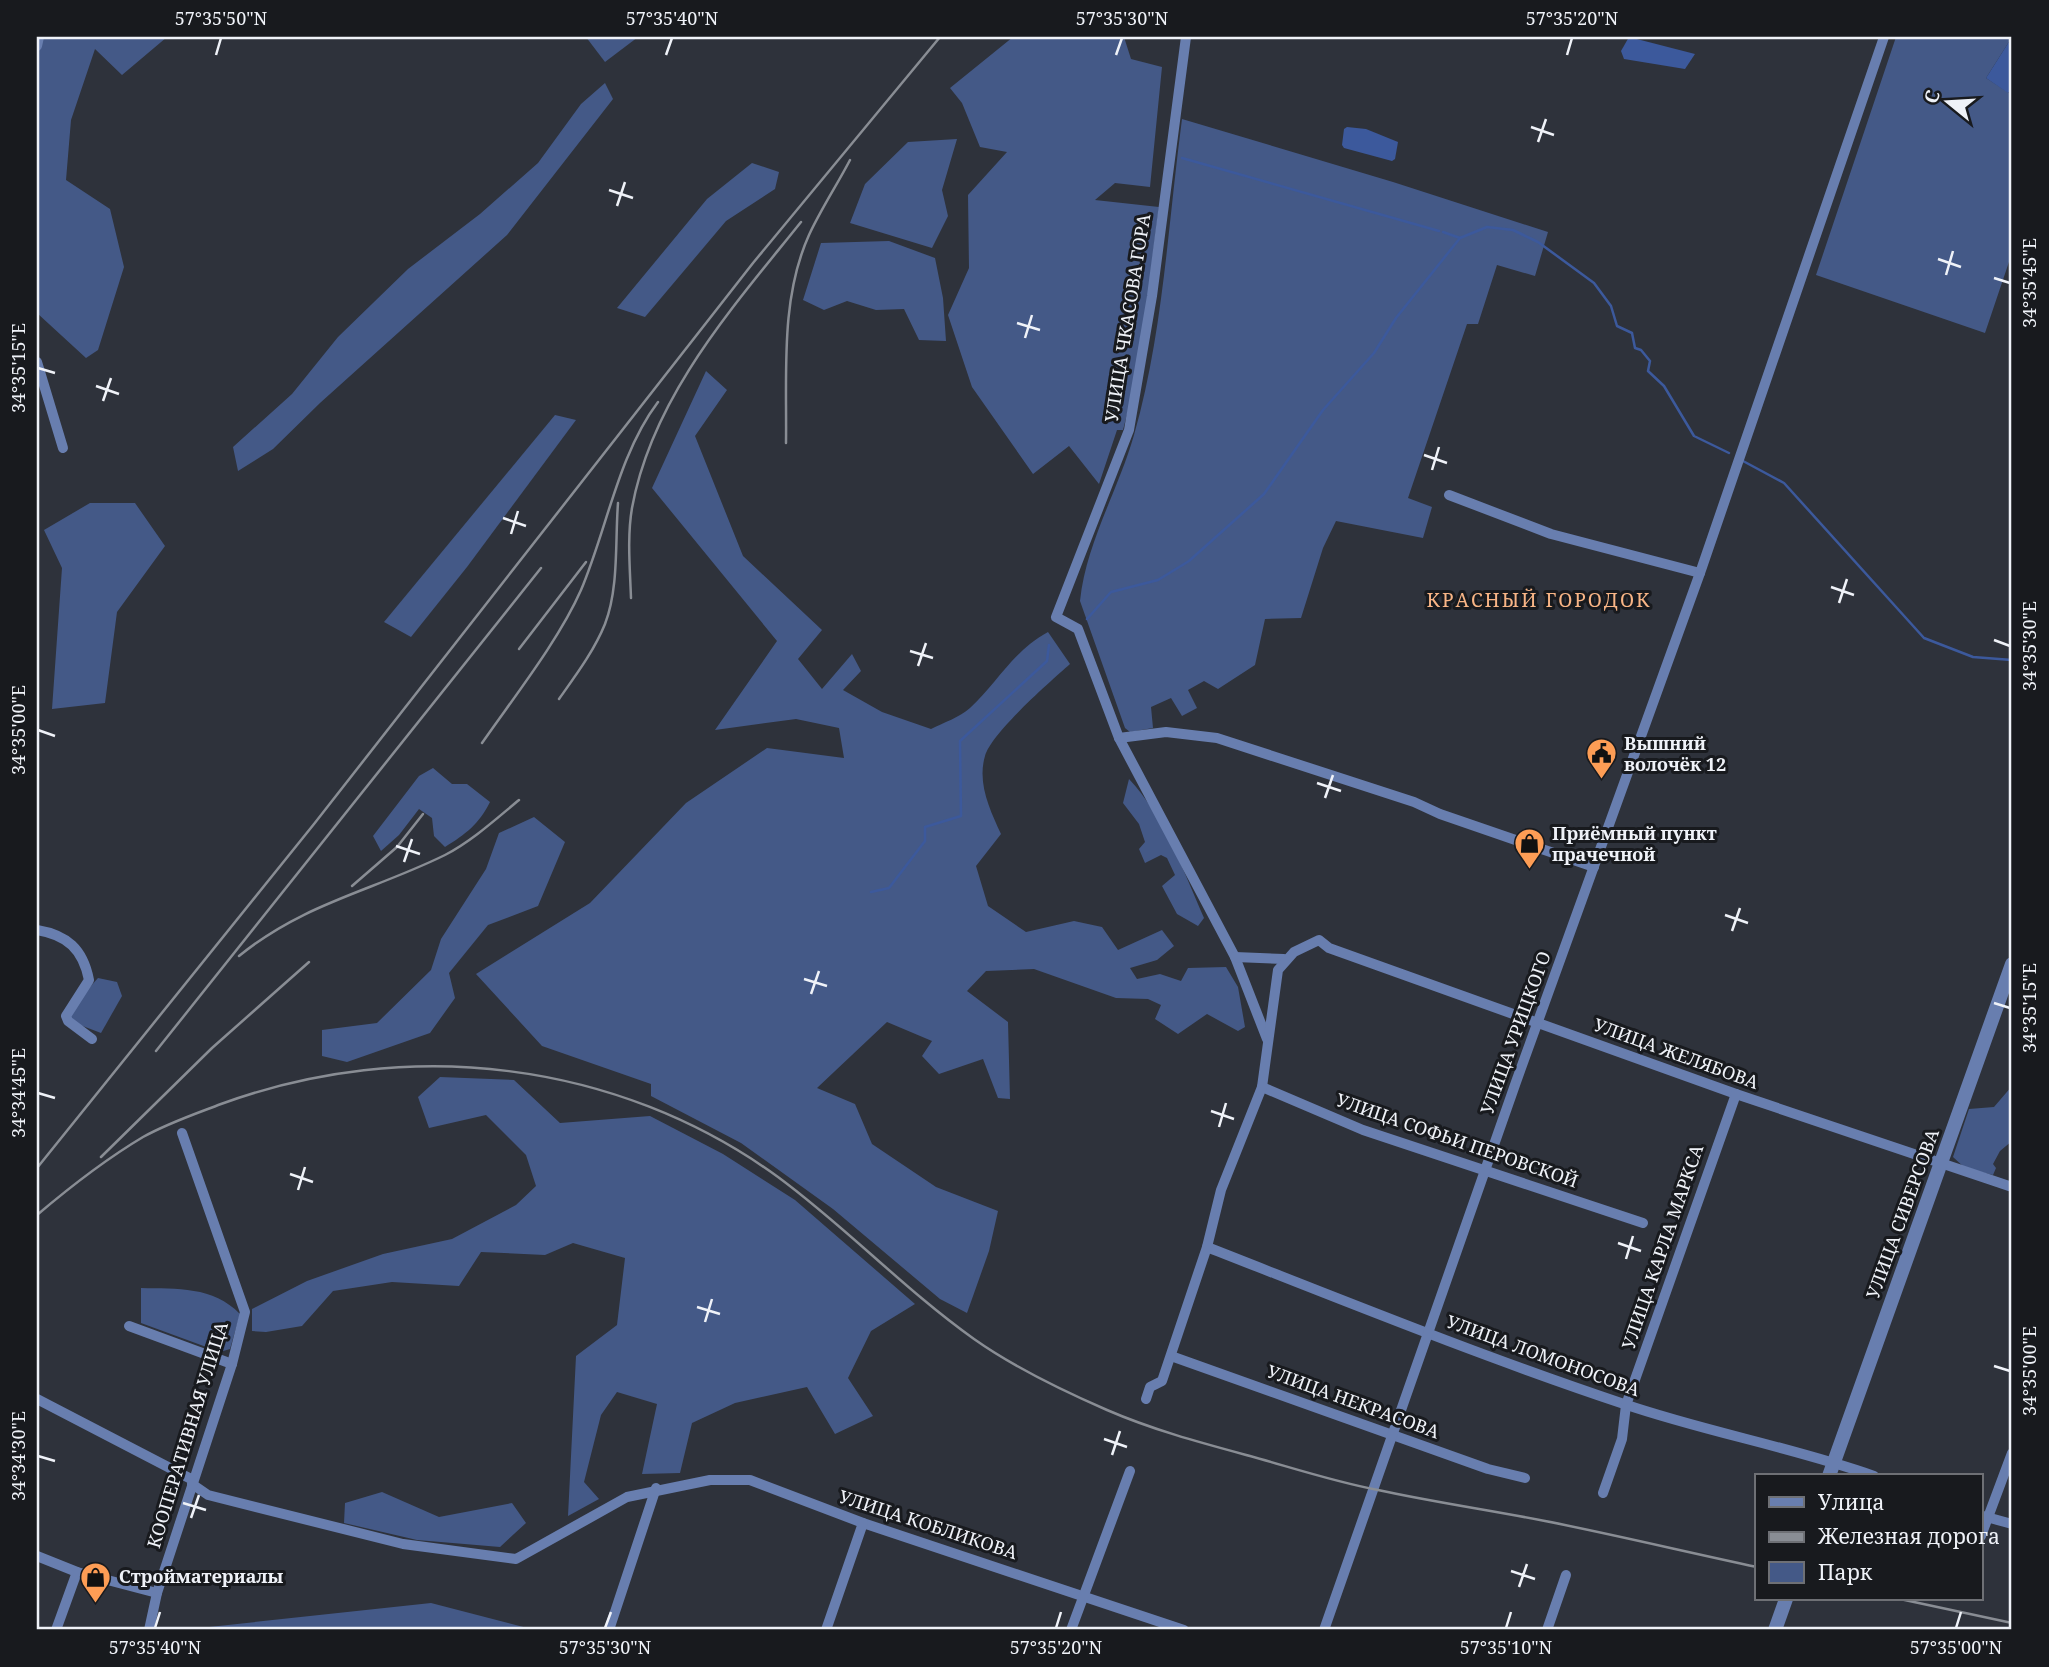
<svg xmlns="http://www.w3.org/2000/svg" width="2049" height="1667" font-family="'Noto Serif',serif">
<style>
.green{fill:#445987}
.water{fill:#3c599c}
.lines{fill:none;stroke-linecap:round;stroke-linejoin:round}
.stream{stroke:#3c599c;stroke-width:2.5}
.minor{stroke:#687eaf;stroke-width:10}
.tertiary{stroke:#687eaf;stroke-width:14}
.rail{stroke:#898d94;stroke-width:2.5}
.ticks{fill:none;stroke:#eff2f8;stroke-width:2.5}
.labels{text-anchor:middle;stroke-width:6;stroke-linejoin:round;paint-order:stroke}
.street-label{font-size:18px;fill:#eff2f8;stroke:#181a1e}
.poi-label{font-size:18px;font-weight:bold;fill:#eff2f8;stroke:#181a1e;text-anchor:start}
.neighbourhood-label{font-size:19px;letter-spacing:2px;fill:#f8b586;stroke:#181a1e}
.neatline{fill:none;stroke:#eff2f8;stroke-width:2.5}
.ticks-label{font-size:18px;text-anchor:middle;fill:#eff2f8}
</style>
<rect width="100%" height="100%" fill="#2e323b"/>
<g class="green">
<polygon points="37,37 167,37 122,75 95,49 71,120 66,180 110,209 124,267 98,350 86,358 37,313"/>
<polygon points="586,37 638,37 605,62"/>
<path d="M1013,37h111l7,22 31,8 -12,120 -35,-4 -20,17 64,7c-10,74 -16,151 -36,223h-6l-18,54 -30,-38 -36,28 -61,-87 -24,-72 21,-47 -1,-73 39,-43 -27,-5 -18,-44 -12,-15z"/>
<polygon points="1896,37 2012,37 1986,78 2009,93 2012,89 2012,253 1985,333 1816,275"/>
<polygon points="605,83 613,99 507,235 320,403 273,449 238,471 233,447 292,394 338,337 408,269 480,214 538,163 581,104"/>
<path d="M1182,119l211,63 155,50 -13,44 -38,-11 -19,59h-11l-59,174 24,9 -9,31 -87,-17 -13,27 -22,70 -36,1 -10,46 -37,24 -14,-8 -16,9 9,18 -15,8 -11,-18 -20,9 2,21 -23,4 -5,-4 -45,-127c6,-58 38,-110 54,-166 29,-101 34,-211 48,-316z"/>
<polygon points="957,139 942,190 948,216 932,248 850,223 865,184 908,142"/>
<polygon points="752,163 779,172 775,189 726,221 645,317 617,308 707,199"/>
<polygon points="889,241 935,258 943,298 946,341 919,340 904,309 876,310 847,301 824,310 803,300 821,243"/>
<path d="M706,371l21,19 -32,46 48,120 79,74 -24,29 24,30 30,-35 9,17 -18,19 39,22 49,17c12,-6 29,-12 39,-21 28,-26 43,-57 78,-76l22,32c-19,17 -79,69 -85,92 -8,27 5,54 16,78l-25,32 12,40 38,26 48,-11 28,6 16,23 44,-20 12,16 -17,14 -27,8 7,11 23,-5 21,7 7,-13 38,-1 12,20 7,40 -7,4 -31,-17 -29,20 -23,-15 6,-14 -13,-6 -32,-1 -82,-29 -48,2 -19,20 41,31 2,77 -12,-1 -15,-39 -44,15 -17,-18 10,-15 -45,-19 -70,66 38,16 17,40 64,43 62,24 -9,40 -22,62 -27,-14 -107,-90 -92,-66 -90,-47v-12l-109,-38 -66,-72 114,-71 96,-100 81,-55 77,10 -5,-30 -43,-9 -81,11 62,-89 -125,-153z"/>
<polygon points="555,415 576,420 467,567 411,637 384,622"/>
<polygon points="90,503 135,503 165,546 117,612 105,703 52,709 62,568 44,530"/>
<path d="M433,768l19,16h15l23,18c-11,22 -24,32 -45,45l-11,-11 -2,-18 -13,-9 -20,26 -18,16 -8,-15 46,-60z"/>
<path d="M1129,779c33,34 56,95 75,139l-6,8 -21,-12 -15,-28 13,-11 -8,-17 -6,-3 -16,8 -6,-14 6,-7 -6,-18 -16,-21z"/>
<polygon points="534,817 565,842 538,906 488,925 449,973 455,998 430,1033 347,1062 322,1056 322,1030 377,1023 431,970 441,939 486,869 499,833"/>
<polygon points="98,978 117,982 122,996 101,1033 80,1025 70,1017 82,996"/>
<polygon points="440,1077 514,1080 560,1123 650,1116 723,1154 795,1200 915,1304 871,1331 848,1378 873,1416 835,1434 807,1387 735,1403 692,1423 680,1473 642,1474 657,1404 617,1392 601,1415 584,1482 599,1499 568,1516 576,1356 617,1325 625,1258 573,1243 545,1255 481,1252 459,1286 392,1282 333,1291 302,1326 266,1332 252,1331 252,1309 307,1281 383,1254 452,1239 516,1205 536,1186 526,1155 486,1115 429,1128 418,1097"/>
<polygon points="2012,1086 2012,1141 2000,1151 1993,1164 1996,1168 1993,1175 1965,1168 1953,1157 1969,1109 1994,1107"/>
<path d="M141,1288c36,1 72,-2 99,26l-10,35 -10,3 -79,-29z"/>
<polygon points="382,1492 439,1517 512,1503 526,1523 500,1547 417,1540 344,1523 345,1503"/>
<polygon points="431,1603 535,1630 181,1630"/>
</g>
<g class="water">
<polygon points="1629,37 1695,54 1685,69 1624,59 1621,51"/>
<polygon points="2012,37 2012,89 2008,93 1986,78"/>
<polygon points="1347,127 1366,129 1398,142 1395,159 1392,161 1344,148 1342,145 1344,129"/>
</g>
<g class="lines">
<g class="stream">
<polyline points="1182,158 1439,231"/>
<polyline points="1443,232 1460,238"/>
<polyline points="1743,461 1784,483 1924,638 1973,657 2012,660"/>
<polyline points="1087,619 1111,592 1158,580 1189,561 1264,494 1323,410 1374,353 1396,318 1460,238 1487,227 1513,230 1538,242 1594,283 1611,306 1617,326 1632,333 1635,348 1641,350 1650,361 1648,371 1664,386 1694,436 1729,453"/>
<polyline points="871,892 889,888 925,841 925,827 961,816 960,741 1047,661 1049,645"/>
</g>
<g class="minor">
<polyline points="1186,37 1152,296 1129,430 1056,617 1078,629 1119,738 1235,957 1267,1039"/>
<polyline points="37,46 39,37"/>
<polyline points="37,362 63,448"/>
<polyline points="1449,495 1551,534 1700,573"/>
<polyline points="1119,738 1166,732 1217,738 1414,802 1440,814 1594,867"/>
<path d="M37,930c30,5 46,19 52,50l-23,36 2,5 24,18"/>
<polyline points="1235,957 1284,959"/>
<polyline points="1262,1087 1363,1130 1643,1223"/>
<path d="M1207,1247c138,54 276,110 417,157 82,28 168,43 250,72"/>
<polyline points="129,1326 232,1364"/>
<polyline points="1171,1356 1488,1469 1525,1478"/>
<polyline points="37,1399 193,1480"/>
<polyline points="1146,1399 1150,1387 1162,1381 1207,1247 1221,1190 1262,1087 1278,970 1294,952 1319,940 1329,948 1736,1094 2012,1187"/>
<polyline points="192,1484 208,1495 403,1544 516,1559 627,1497 710,1480 750,1480 863,1523 1184,1630"/>
<polyline points="1603,1493 1622,1439 1626,1405 1736,1094"/>
<polyline points="1983,1516 2012,1524"/>
<polyline points="1981,1536 2012,1453"/>
<polyline points="37,1556 77,1572 157,1593"/>
<polyline points="56,1630 77,1572"/>
<polyline points="149,1630 157,1593 232,1364 245,1312 182,1133"/>
<polyline points="609,1630 656,1488"/>
<polyline points="826,1630 863,1523"/>
<polyline points="1071,1630 1130,1471"/>
<polyline points="1324,1630 1516,1082 1700,573 1884,37"/>
<polyline points="1547,1630 1566,1575"/>
</g>
<g class="tertiary">
<polyline points="1829,1476 2012,964"/>
<polyline points="1775,1630 1786,1599"/>
</g>
<g class="rail">
<path d="M786,443c1,-68 -6,-144 23,-208 12,-26 28,-50 41,-75"/>
<path d="M631,598c-1,-29 -4,-61 1,-90 20,-111 101,-201 169,-286"/>
<polyline points="519,649 586,562"/>
<path d="M559,699c17,-24 35,-48 46,-75 14,-36 10,-83 13,-121"/>
<path d="M482,743c32,-46 77,-103 99,-153 26,-61 37,-135 77,-188"/>
<polyline points="352,886 397,847 423,814"/>
<path d="M239,956c65,-53 133,-65 206,-101 27,-14 51,-36 74,-55"/>
<polyline points="156,1051 541,568"/>
<polyline points="101,1157 212,1048 309,962"/>
<polyline points="37,1168 314,824 753,263 940,37"/>
<path d="M37,1215c33,-28 69,-56 106,-78 25,-14 52,-23 78,-33 186,-68 396,-44 557,73 68,50 127,113 196,162 41,29 87,51 133,71 46,20 95,33 143,46 43,12 85,26 128,34 55,12 111,20 167,31 71,14 141,31 212,46"/>
<polyline points="1900,1599 2012,1623"/>
</g>
</g>
<path class="ticks" d="M216,55l5,-17M666,55l6,-17M1116,55l6,-17M1567,55l5,-17M1531,127l23,8M1538,142l8,-23M609,190l24,8M617,206l8,-24M1938,259l23,8M1946,275l7,-24M1994,278l16,5M1017,323l23,7M1025,338l7,-23M38,368l17,5M96,386l23,8M103,401l8,-23M1424,455l23,8M1432,470l7,-23M503,518l23,8M511,534l7,-23M1831,587l23,8M1839,603l8,-24M1994,640l16,6M910,651l23,7M918,666l8,-23M38,730l17,6M1317,783l24,8M1325,798l8,-23M396,846l24,8M404,862l8,-23M1725,915l23,8M1732,931l8,-23M804,979l23,7M811,994l8,-23M1994,1003l16,5M38,1093l17,5M1211,1111l23,8M1219,1127l7,-24M290,1174l23,8M298,1190l7,-23M1618,1243l23,8M1626,1259l7,-23M697,1307l23,7M705,1322l7,-23M1994,1366l16,5M1104,1439l23,8M1112,1455l8,-24M38,1456l17,5M183,1503l23,7M191,1518l8,-23M1511,1571l24,8M1519,1587l8,-23M155,1628l5,-16M605,1628l6,-16M1056,1628l5,-16M1506,1628l5,-16M1956,1628l5,-16"/>
<defs>
<symbol id="civic-pin" viewBox="-11 -11 22 30"><path d="M0 17L-7.5 6A9.5 9.5 0 1 1 7.5 6Z" fill="#fd9d55" stroke="#181a1e"/><path d="M-.6-6.5H3V-4.5H.6V-3L4-1V1h2V6H-6V1h2V-1L-.6-3ZM-1.2 2.5V6h2.4V2.5Z" fill="#111"/></symbol>
<symbol id="shop-pin" viewBox="-11 -11 22 30"><path d="M0 17L-7.5 6A9.5 9.5 0 1 1 7.5 6Z" fill="#fd9d55" stroke="#181a1e"/><path d="M-5-2.5h2.3a2.7 3.5 0 0 1 5.4 0H5L5.5 6h-11ZM-1.5-2.5h3a1.5 2.3 0 0 0-3 0Z" fill="#111"/></symbol>
</defs>
<g fill-rule="evenodd">
<use href="#civic-pin" x="1584" y="736" width="35" height="47"/>
<use href="#shop-pin" x="1512" y="826" width="35" height="47"/>
<use href="#shop-pin" x="78" y="1560" width="35" height="47"/>
</g>
<g class="labels">
<g class="street-label">
<text transform="translate(1128 318) rotate(-81)" y="6">УЛИЦА ЧКАСОВА ГОРА</text>
<text transform="translate(1516 1033) rotate(-70)" y="6">УЛИЦА УРИЦКОГО</text>
<text transform="translate(1676 1054) rotate(20)" y="6">УЛИЦА ЖЕЛЯБОВА</text>
<text transform="translate(1457 1141) rotate(19)" y="6">УЛИЦА СОФЬИ ПЕРОВСКОЙ</text>
<text transform="translate(1903 1214) rotate(-70)" y="6">УЛИЦА СИВЕРСОВА</text>
<text transform="translate(1663 1247) rotate(-71)" y="6">УЛИЦА КАРЛА МАРКСА</text>
<text transform="translate(1543 1356) rotate(20)" y="6">УЛИЦА ЛОМОНОСОВА</text>
<text transform="translate(1353 1402) rotate(20)" y="6">УЛИЦА НЕКРАСОВА</text>
<text transform="translate(188 1435) rotate(-73)" y="6">КООПЕРАТИВНАЯ УЛИЦА</text>
<text transform="translate(928 1525) rotate(18)" y="6">УЛИЦА КОБЛИКОВА</text>
</g>
<g class="poi-label">
<text x="1624" y="750">Вышний<tspan x="1624" dy="21">волочёк 12</tspan></text>
<text x="1552" y="840">Приёмный пункт<tspan x="1552" dy="21">прачечной</tspan></text>
<text x="119" y="1583">Стройматериалы</text>
</g>
<g class="neighbourhood-label">
<text x="1539" y="607">КРАСНЫЙ ГОРОДОК</text>
</g>
</g>
<rect width="2049" height="1667" fill="none" stroke="#181a1e" stroke-width="77"/>
<rect x="1755" y="1474" width="228" height="126" fill="#181a1e" stroke="#6e7075" stroke-width="2"/>
<rect x="1769" y="1497" width="35" height="10" fill="#687eaf" stroke="#6e7075" stroke-width="2"/>
<text x="1818" y="1510" font-size="21" fill="#eff2f8">Улица</text>
<rect x="1769" y="1532" width="35" height="10" fill="#898d94" stroke="#6e7075" stroke-width="2"/>
<text x="1818" y="1544" font-size="21" fill="#eff2f8">Железная дорога</text>
<rect x="1769" y="1562" width="35" height="21" fill="#445987" stroke="#6e7075" stroke-width="2"/>
<text x="1818" y="1580" font-size="21" fill="#eff2f8">Парк</text>
<g transform="translate(1948 102) rotate(288)" stroke="#181a1e" stroke-width="5" paint-order="stroke">
<path d="M0-5L12 26L0 18L-12 26Z" fill="#eff2f8"/>
<text y="-10" font-size="19" font-weight="bold" text-anchor="middle" fill="#eff2f8">С</text>
</g>
<rect x="38" y="38" width="1972" height="1590" class="neatline"/>
<g class="ticks-label">
<text x="221" y="25">57°35'50"N</text>
<text x="672" y="25">57°35'40"N</text>
<text x="1122" y="25">57°35'30"N</text>
<text x="1572" y="25">57°35'20"N</text>
<text transform="translate(2030 283) rotate(-90)" y="6">34°35'45"E</text>
<text transform="translate(19 368) rotate(-90)" y="6">34°35'15"E</text>
<text transform="translate(2030 646) rotate(-90)" y="6">34°35'30"E</text>
<text transform="translate(19 730) rotate(-90)" y="6">34°35'00"E</text>
<text transform="translate(2030 1008) rotate(-90)" y="6">34°35'15"E</text>
<text transform="translate(19 1093) rotate(-90)" y="6">34°34'45"E</text>
<text transform="translate(2030 1371) rotate(-90)" y="6">34°35'00"E</text>
<text transform="translate(19 1456) rotate(-90)" y="6">34°34'30"E</text>
<text x="155" y="1654">57°35'40"N</text>
<text x="605" y="1654">57°35'30"N</text>
<text x="1056" y="1654">57°35'20"N</text>
<text x="1506" y="1654">57°35'10"N</text>
<text x="1956" y="1654">57°35'00"N</text>
</g>
</svg>
